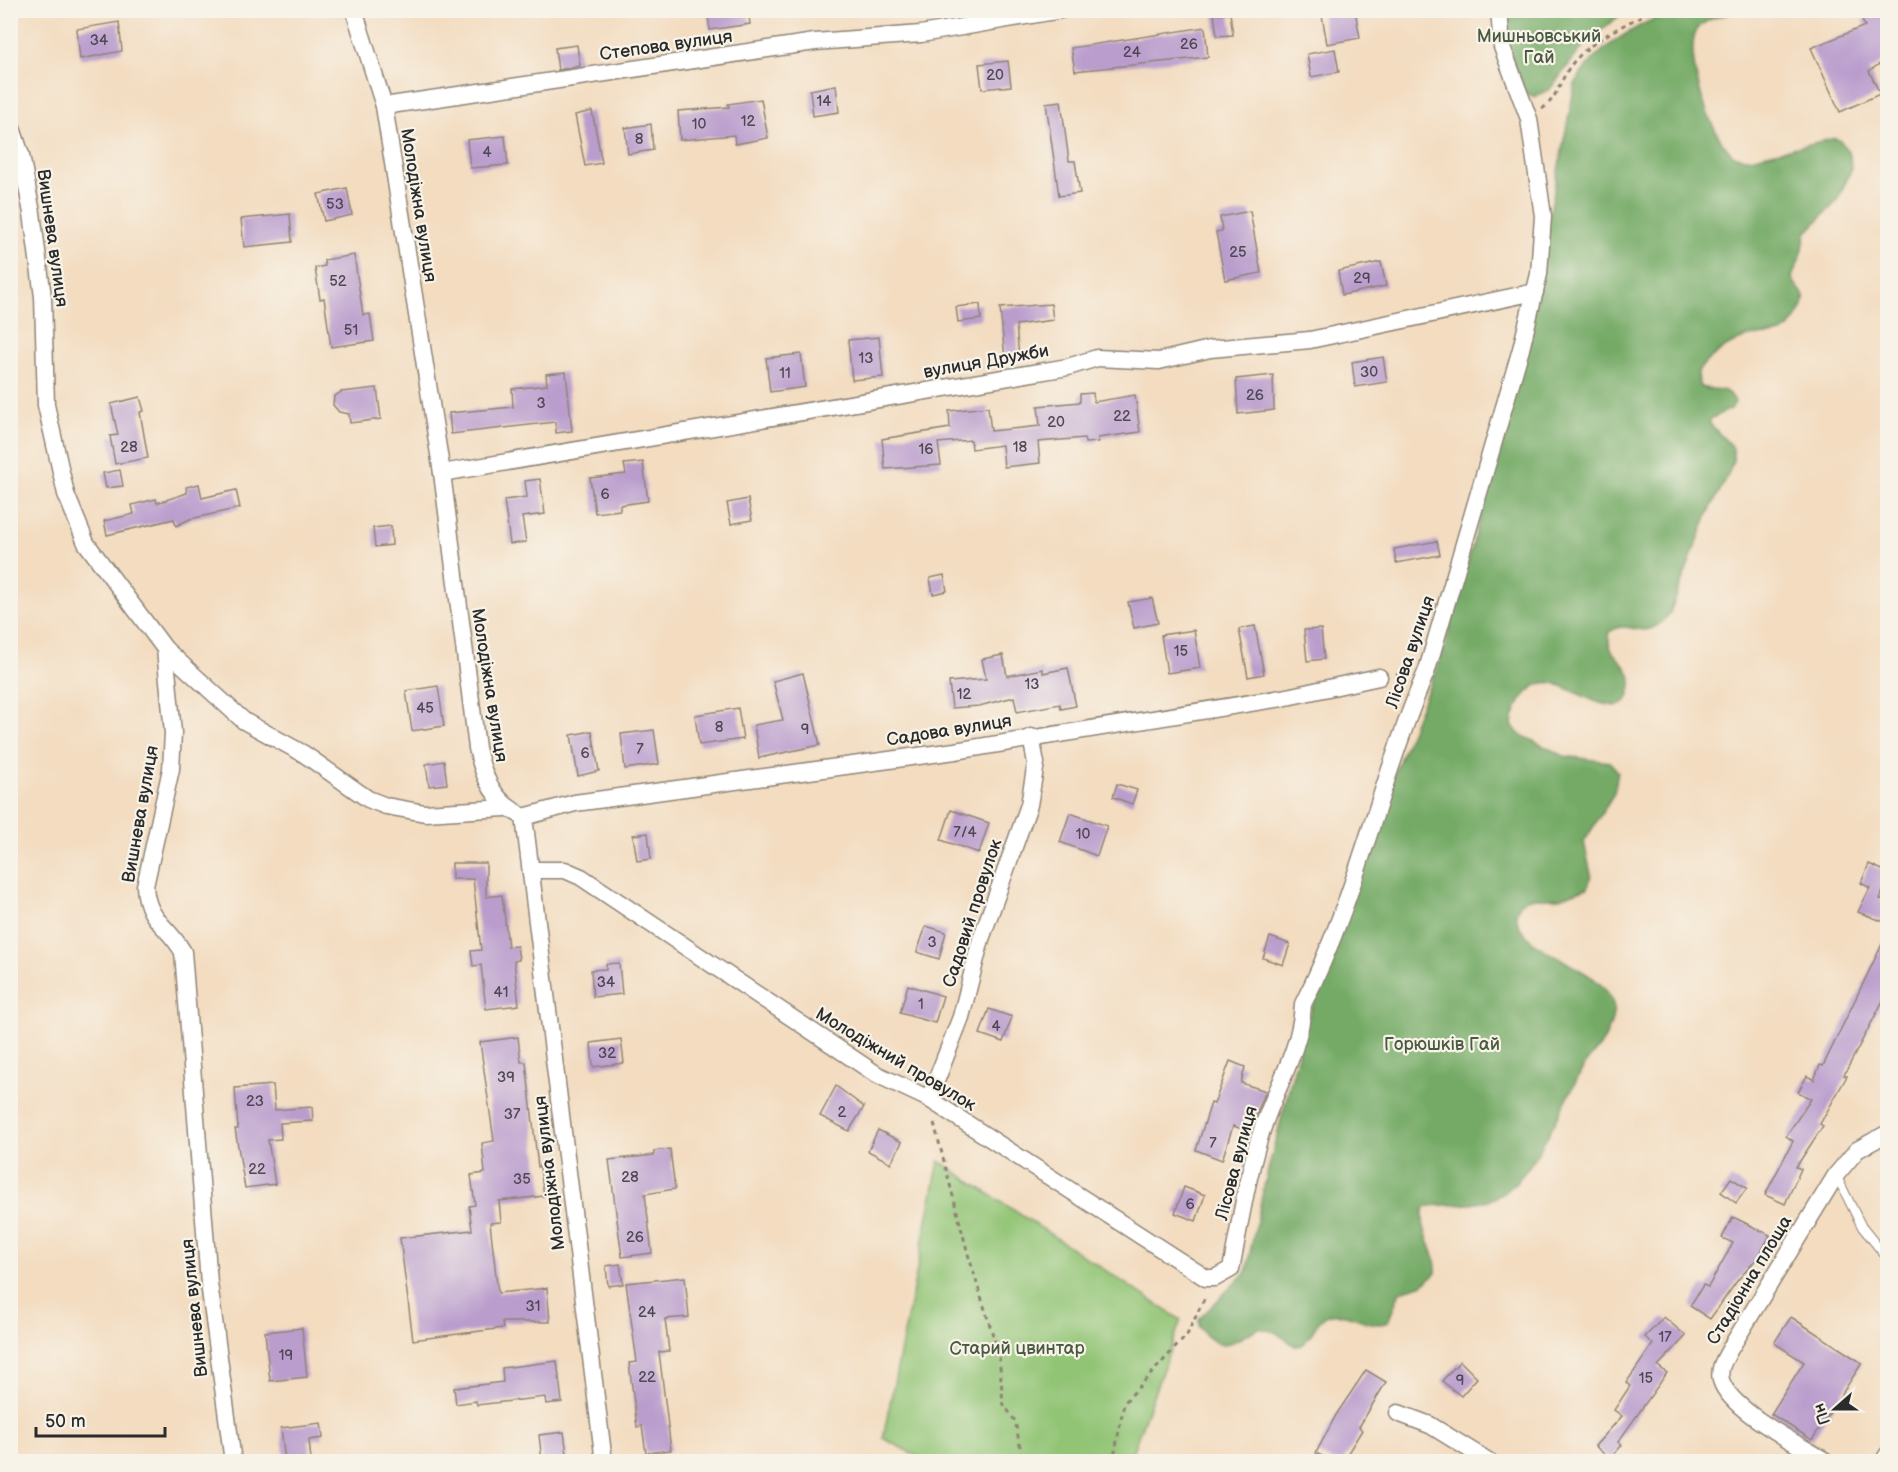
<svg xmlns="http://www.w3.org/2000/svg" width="1898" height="1472" font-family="'Balsamiq Sans',sans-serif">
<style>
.green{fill:#91c475;stroke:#5e7850;stroke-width:1.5}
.forest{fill:#74aa66;stroke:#506a48;stroke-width:1.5}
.building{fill:#ba9dcd}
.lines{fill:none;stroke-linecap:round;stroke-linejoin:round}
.lane-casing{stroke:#8f8476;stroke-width:10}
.street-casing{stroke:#8f8476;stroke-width:19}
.path{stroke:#8f8476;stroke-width:3;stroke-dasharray:4.5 4.5;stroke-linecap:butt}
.lane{stroke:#fff;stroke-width:8}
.street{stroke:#fff;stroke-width:16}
.labels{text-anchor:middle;stroke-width:4.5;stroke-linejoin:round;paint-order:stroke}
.number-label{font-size:15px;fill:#4f4854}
.park-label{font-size:18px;fill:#4a5941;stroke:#f7f3e8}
.street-label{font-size:18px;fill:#2b2b2b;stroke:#f7f3e8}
</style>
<rect width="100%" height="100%" fill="#f7f3e8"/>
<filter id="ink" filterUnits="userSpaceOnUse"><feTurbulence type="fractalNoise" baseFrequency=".0167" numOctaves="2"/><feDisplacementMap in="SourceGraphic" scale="12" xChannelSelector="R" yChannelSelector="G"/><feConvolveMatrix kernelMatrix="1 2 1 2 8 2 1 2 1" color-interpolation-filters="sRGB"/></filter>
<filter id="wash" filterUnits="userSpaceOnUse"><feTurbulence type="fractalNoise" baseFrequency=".008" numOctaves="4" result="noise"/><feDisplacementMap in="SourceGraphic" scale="24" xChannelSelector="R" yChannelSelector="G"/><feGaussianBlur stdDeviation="1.35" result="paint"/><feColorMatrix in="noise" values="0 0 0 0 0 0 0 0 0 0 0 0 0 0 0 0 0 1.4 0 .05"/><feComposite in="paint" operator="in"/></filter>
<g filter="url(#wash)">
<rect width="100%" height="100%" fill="#f3dcc0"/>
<polygon class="green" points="939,1161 1181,1320 1129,1461 926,1461 883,1438"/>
<g class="forest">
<polygon points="1499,11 1626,11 1588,40 1550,89 1534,97 1521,90"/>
<path d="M1670,11h68c-13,4 -33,7 -41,19 -15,22 15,115 39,126 4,2 10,2 14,2l85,-20 6,3 9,14 1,15 -14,31 -31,32 -4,20 -10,24c2,9 10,12 12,20 1,6 -2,12 -5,17 -19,33 -33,14 -60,26 -15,7 -31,18 -41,31l1,15c14,7 29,-2 36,16l-4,7 -21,10v5l23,24v12l-4,13 -21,41 -39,101c-27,31 -40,1 -59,17 -9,29 33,29 18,65 -10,25 -60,-12 -75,-14 -23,-4 -39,23 -41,42l7,9 45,22 46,6 8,10 -4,21 -30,49 7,32 -3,14 -29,10h-31l-8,5 -4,11c2,41 88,51 97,90 2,11 -5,30 -11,39 -5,8 -12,14 -17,22 -22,36 -46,102 -80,127 -22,16 -50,11 -75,14l-6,3c-6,21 14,43 12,64l-13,11 -23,7 -12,31c-21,9 -46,-19 -65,-4 -9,7 -12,20 -21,27l-7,1 -20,-14 -16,-4c-25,11 -36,30 -60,-1v-8l47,-47 19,-90 38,-148 75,-220 66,-165 42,-154 61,-268 28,-143c20,-37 59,-56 95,-73z"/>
</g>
<g id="blocks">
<g class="building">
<polygon points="707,10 748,10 750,24 710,30"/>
<polygon points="1321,10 1355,10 1360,38 1327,44"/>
<polygon points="1877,10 1887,10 1887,59 1869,71 1880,94 1840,112 1811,48 1865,26 1862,21"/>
<polygon points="1230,13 1233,35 1217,36 1214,14"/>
<polygon points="119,22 122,51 80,59 77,29"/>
<polygon points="1205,27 1208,57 1075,71 1071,48"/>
<polygon points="577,45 580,66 558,70 555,48"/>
<polygon points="1335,49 1339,72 1311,77 1307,54"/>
<polygon points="1008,61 1011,86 982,89 979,64"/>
<polygon points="836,85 839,112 813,116 810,90"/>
<polygon points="761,99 768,138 735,144 734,135 680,140 678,111 729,107 728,104"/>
<polygon points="1061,101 1069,161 1075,161 1080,193 1059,196 1046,103"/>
<polygon points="592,111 602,163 585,166 575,115"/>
<polygon points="651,124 653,150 628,154 625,128"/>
<polygon points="505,136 508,165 470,168 467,140"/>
<polygon points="347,188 352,215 324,221 318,194"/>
<polygon points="1250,211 1261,273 1225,280 1216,232 1222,231 1220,217"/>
<polygon points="290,214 292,242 244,247 241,219"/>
<polygon points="354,255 363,315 370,314 374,341 331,347 324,298 320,299 315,268 325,266 324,260"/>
<polygon points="1381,262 1386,286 1342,295 1338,271"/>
<polygon points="980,304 981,319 958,322 956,307"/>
<polygon points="1051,304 1053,320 1016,325 1019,357 1005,359 1000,308"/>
<polygon points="879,337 883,377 852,380 848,340"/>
<polygon points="801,354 805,387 770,392 766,358"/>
<polygon points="1383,357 1387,382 1355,387 1352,362"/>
<polygon points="566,372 572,431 556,433 555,422 451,434 449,413 513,407 512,389 547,385 546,374"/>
<polygon points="1273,375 1274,410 1238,414 1236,379"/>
<polygon points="377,388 381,419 350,423 349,414 339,412 333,405 334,397 341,392"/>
<polygon points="1093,393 1094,402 1135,395 1140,432 1098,438 1098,442 1085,443 1084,438 1038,442 1040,463 1004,467 1002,445 972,449 971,440 938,443 941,465 885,469 882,439 950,428 949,411 988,407 991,431 1040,426 1038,406 1080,402 1080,394"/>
<polygon points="140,397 144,411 140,412 148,458 115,464 110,436 118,435 111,404"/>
<polygon points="643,462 648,501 620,505 620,510 595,513 590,478 626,474 624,464"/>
<polygon points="120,470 123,486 106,488 103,473"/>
<polygon points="540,479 545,514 522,517 526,542 510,544 504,500 527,497 525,481"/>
<polygon points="199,484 202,498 236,490 240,508 190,519 176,526 174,519 107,535 104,521 134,514 132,505 156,499 157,503 187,493 186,487"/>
<polygon points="748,499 752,520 731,524 727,503"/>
<polygon points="391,526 392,545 375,547 373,528"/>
<polygon points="1437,541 1440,555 1396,563 1394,549"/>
<polygon points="944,575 947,591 933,594 930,578"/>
<polygon points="1152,598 1158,623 1134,628 1128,602"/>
<polygon points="1255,626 1264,674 1248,677 1239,629"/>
<polygon points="1321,629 1324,659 1307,661 1304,630"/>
<polygon points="1194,630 1200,668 1167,673 1161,635"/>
<polygon points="1003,655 1007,676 1043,669 1043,673 1068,668 1076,706 1061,709 1060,704 1017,712 1014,697 979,706 952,708 949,682 986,679 982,659"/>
<polygon points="803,673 820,745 759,758 754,725 783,720 773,681"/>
<polygon points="438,686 444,726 412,731 406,691"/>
<polygon points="738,708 743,739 699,745 695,715"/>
<polygon points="654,730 659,764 625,769 621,734"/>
<polygon points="592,731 599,771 578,776 571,735"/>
<polygon points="444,761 447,784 429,786 426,764"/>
<polygon points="1117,784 1137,790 1132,804 1113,797"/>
<polygon points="951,810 989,823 979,853 941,840"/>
<polygon points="1070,813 1107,826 1097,856 1060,842"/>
<polygon points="648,833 651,859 637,861 633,835"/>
<polygon points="452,863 486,863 486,897 502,895 508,947 517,946 519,960 514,961 519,1005 486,1009 481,965 473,966 471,951 481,950 473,879 452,879"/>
<polygon points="1869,864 1887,872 1887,881 1880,899 1887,901 1887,923 1858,912 1870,888 1861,883"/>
<polygon points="926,926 946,932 939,959 917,952"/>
<polygon points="1887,934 1887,993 1844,1075 1847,1076 1820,1124 1823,1126 1796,1167 1801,1169 1785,1204 1765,1195 1793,1141 1786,1136 1811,1099 1798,1092 1807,1076 1814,1080 1820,1065 1823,1066"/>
<polygon points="1270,937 1290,944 1283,965 1263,958"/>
<polygon points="619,963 622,994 593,997 591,970 606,969 606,964"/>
<polygon points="908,985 943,996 935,1023 900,1013"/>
<polygon points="989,1009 1012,1017 1003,1042 980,1034"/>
<polygon points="518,1037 521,1062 526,1062 538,1167 540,1167 544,1196 499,1201 501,1222 490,1223 498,1293 547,1288 550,1322 502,1322 503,1328 413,1340 400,1238 472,1230 469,1206 475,1205 471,1175 485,1173 482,1143 494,1141 480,1042"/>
<polygon points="621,1039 624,1063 593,1067 591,1043"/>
<polygon points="1230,1061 1245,1067 1241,1083 1266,1091 1249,1131 1233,1126 1222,1160 1196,1150 1211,1103 1214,1104"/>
<polygon points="273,1085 275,1110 312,1107 313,1121 280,1123 281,1139 268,1140 275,1184 245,1188 235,1129 238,1129 235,1088"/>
<polygon points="836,1086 864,1107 849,1131 820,1116"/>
<polygon points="878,1130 902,1142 891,1163 868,1151"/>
<polygon points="670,1149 675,1189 645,1194 652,1253 622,1257 609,1160 654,1155 654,1151"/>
<polygon points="1731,1178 1747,1188 1736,1203 1721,1192"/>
<polygon points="1184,1187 1205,1195 1196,1221 1175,1213"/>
<polygon points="1733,1217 1770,1235 1759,1256 1737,1281 1710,1319 1690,1306 1703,1285 1708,1287 1733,1243 1722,1238"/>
<polygon points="620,1264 623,1284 608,1286 606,1266"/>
<polygon points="685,1277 689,1317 665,1319 669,1351 659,1352 671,1450 646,1453 642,1426 637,1427 629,1363 637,1362 626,1283"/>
<polygon points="1664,1317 1686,1336 1658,1366 1667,1373 1618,1442 1622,1445 1610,1459 1595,1446 1622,1416 1614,1410 1630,1386 1626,1383 1653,1344 1645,1337"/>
<polygon points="1791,1317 1862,1363 1812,1440 1771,1414 1804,1362 1774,1343"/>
<polygon points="302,1328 307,1377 270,1381 265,1332"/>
<polygon points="557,1361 562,1402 546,1404 545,1397 477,1405 476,1401 456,1404 454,1388 503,1382 502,1368"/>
<polygon points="1460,1361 1477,1378 1461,1396 1442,1381"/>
<polygon points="1366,1370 1386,1382 1359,1427 1362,1430 1343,1461 1332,1461 1316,1453 1336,1415"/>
<polygon points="321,1423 323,1438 309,1440 311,1461 285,1461 281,1428"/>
<polygon points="564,1432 568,1461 542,1461 539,1435"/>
</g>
</g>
</g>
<g filter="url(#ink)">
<use href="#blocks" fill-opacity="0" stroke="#8f8476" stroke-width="1.5"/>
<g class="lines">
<defs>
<polyline id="lane" points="1836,1175 1862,1227 1888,1259"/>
<g id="street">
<path d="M354,10l30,96 58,367 35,275c7,32 17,54 47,69l80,645"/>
<polyline points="384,106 815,42 921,34 1061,10"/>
<path d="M10,122l11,33 11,58 11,84 3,108 20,89 20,49 79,106 8,84 -2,36 -26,117c2,35 22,38 38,66l26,331 24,179"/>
<polyline points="442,473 1068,367 1097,358 1159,361 1210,349 1310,340 1535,292"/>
<polyline points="165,649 244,721 304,754 368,799 386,806 425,813 505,808"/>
<polyline points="524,817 575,803 955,751 1282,698 1379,677"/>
<path d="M532,870h33l16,7 295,197 53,25 277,179h9l16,-9c10,-50 17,-100 34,-148 14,-39 36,-74 38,-117 54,-106 77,-225 124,-334l94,-321 18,-75 4,-58 -14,-97 -27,-72 -3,-37"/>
<polyline points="929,1099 961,1017 981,939 1029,805 1036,763 1031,737"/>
<polyline points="1398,1413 1430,1425 1490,1462"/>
<path d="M1827,1462c-28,-18 -97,-51 -106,-82 -3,-12 4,-21 9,-31l106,-174 21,-25 31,-17"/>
<polyline points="1883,1462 1888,1454"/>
</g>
</defs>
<use href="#lane" class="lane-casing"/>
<use href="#street" class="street-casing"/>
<g class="path">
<path d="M1542,109c16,-11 18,-30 30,-45 19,-24 54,-40 81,-54"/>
<polyline points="1396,675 1410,673"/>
<polyline points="934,1123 968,1254 999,1355 1003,1403 1015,1421 1023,1462"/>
<polyline points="1110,1462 1115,1452 1124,1403 1187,1335 1206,1295"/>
</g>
<use href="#lane" class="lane"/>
<use href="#street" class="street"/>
</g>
</g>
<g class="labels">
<g class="number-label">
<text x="99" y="45">34</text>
<text x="1189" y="49">26</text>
<text x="1132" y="57">24</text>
<text x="995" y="80">20</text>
<text x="824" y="106">14</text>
<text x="748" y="126">12</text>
<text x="699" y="129">10</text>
<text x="639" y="144">8</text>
<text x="487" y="157">4</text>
<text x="335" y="209">53</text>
<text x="1238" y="257">25</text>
<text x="1362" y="283">29</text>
<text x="338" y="286">52</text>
<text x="351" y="335">51</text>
<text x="866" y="363">13</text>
<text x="1369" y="377">30</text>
<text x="785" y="378">11</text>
<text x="1255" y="400">26</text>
<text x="541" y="408">3</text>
<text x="1122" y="421">22</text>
<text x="1056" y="427">20</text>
<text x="129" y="452">28</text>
<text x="1020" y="452">18</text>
<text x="926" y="454">16</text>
<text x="605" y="499">6</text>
<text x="1181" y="656">15</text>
<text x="1032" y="689">13</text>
<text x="964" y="699">12</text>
<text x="425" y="713">45</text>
<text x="719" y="732">8</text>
<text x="805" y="734">9</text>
<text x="640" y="754">7</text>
<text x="585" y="758">6</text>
<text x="965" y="837">7/4</text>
<text x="1083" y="839">10</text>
<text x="932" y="947">3</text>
<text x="606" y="987">34</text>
<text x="501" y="997">41</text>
<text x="921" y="1009">1</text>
<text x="996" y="1031">4</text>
<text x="607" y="1058">32</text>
<text x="506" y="1082">39</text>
<text x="255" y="1106">23</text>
<text x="842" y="1117">2</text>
<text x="512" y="1119">37</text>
<text x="1213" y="1148">7</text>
<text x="257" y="1174">22</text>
<text x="630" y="1182">28</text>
<text x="522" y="1184">35</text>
<text x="1190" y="1209">6</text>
<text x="635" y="1242">26</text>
<text x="533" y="1311">31</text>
<text x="647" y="1317">24</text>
<text x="1665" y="1342">17</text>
<text x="286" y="1360">19</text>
<text x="647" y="1382">22</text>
<text x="1646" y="1383">15</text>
<text x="1460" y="1385">9</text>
</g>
<g class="park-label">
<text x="1539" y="42">Мишньовський<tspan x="1539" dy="21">Гай</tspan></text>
<text x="1442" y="1050">Горюшків Гай</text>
<text x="1017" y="1354">Старий цвинтар</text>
</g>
<g class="street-label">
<text transform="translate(666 45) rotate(-8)" y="6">Степова вулиця</text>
<text transform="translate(419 205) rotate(81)" y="6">Молодіжна вулиця</text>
<text transform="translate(53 238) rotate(82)" y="6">Вишнева вулиця</text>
<text transform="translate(986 361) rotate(-10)" y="6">вулиця Дружби</text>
<text transform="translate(1410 652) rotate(-71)" y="6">Лісова вулиця</text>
<text transform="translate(490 685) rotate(81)" y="6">Молодіжна вулиця</text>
<text transform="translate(949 730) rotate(-9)" y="6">Садова вулиця</text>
<text transform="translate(140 814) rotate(-80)" y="6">Вишнева вулиця</text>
<text transform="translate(972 913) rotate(-72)" y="6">Садовий провулок</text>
<text transform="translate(896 1059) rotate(31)" y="6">Молодіжний провулок</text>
<text transform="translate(1236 1163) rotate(-75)" y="6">Лісова вулиця</text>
<text transform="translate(549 1173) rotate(-97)" y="6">Молодіжна вулиця</text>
<text transform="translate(1749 1280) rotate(-59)" y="6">Стадіонна площа</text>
<text transform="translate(194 1308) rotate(-96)" y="6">Вишнева вулиця</text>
</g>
</g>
<rect width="1898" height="1472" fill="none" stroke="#f7f3e8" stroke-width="36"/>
<g transform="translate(1835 1409) rotate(249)" stroke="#f7f3e8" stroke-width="4.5" paint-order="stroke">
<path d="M0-4.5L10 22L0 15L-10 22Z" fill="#2b2b2b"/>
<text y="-9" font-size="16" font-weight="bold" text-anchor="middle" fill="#2b2b2b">Пн</text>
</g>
<path d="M36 1427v9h129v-9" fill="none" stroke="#2b2b2b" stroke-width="3"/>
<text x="45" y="1427" font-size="18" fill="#2b2b2b" stroke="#f7f3e8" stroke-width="4.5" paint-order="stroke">50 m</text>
</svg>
